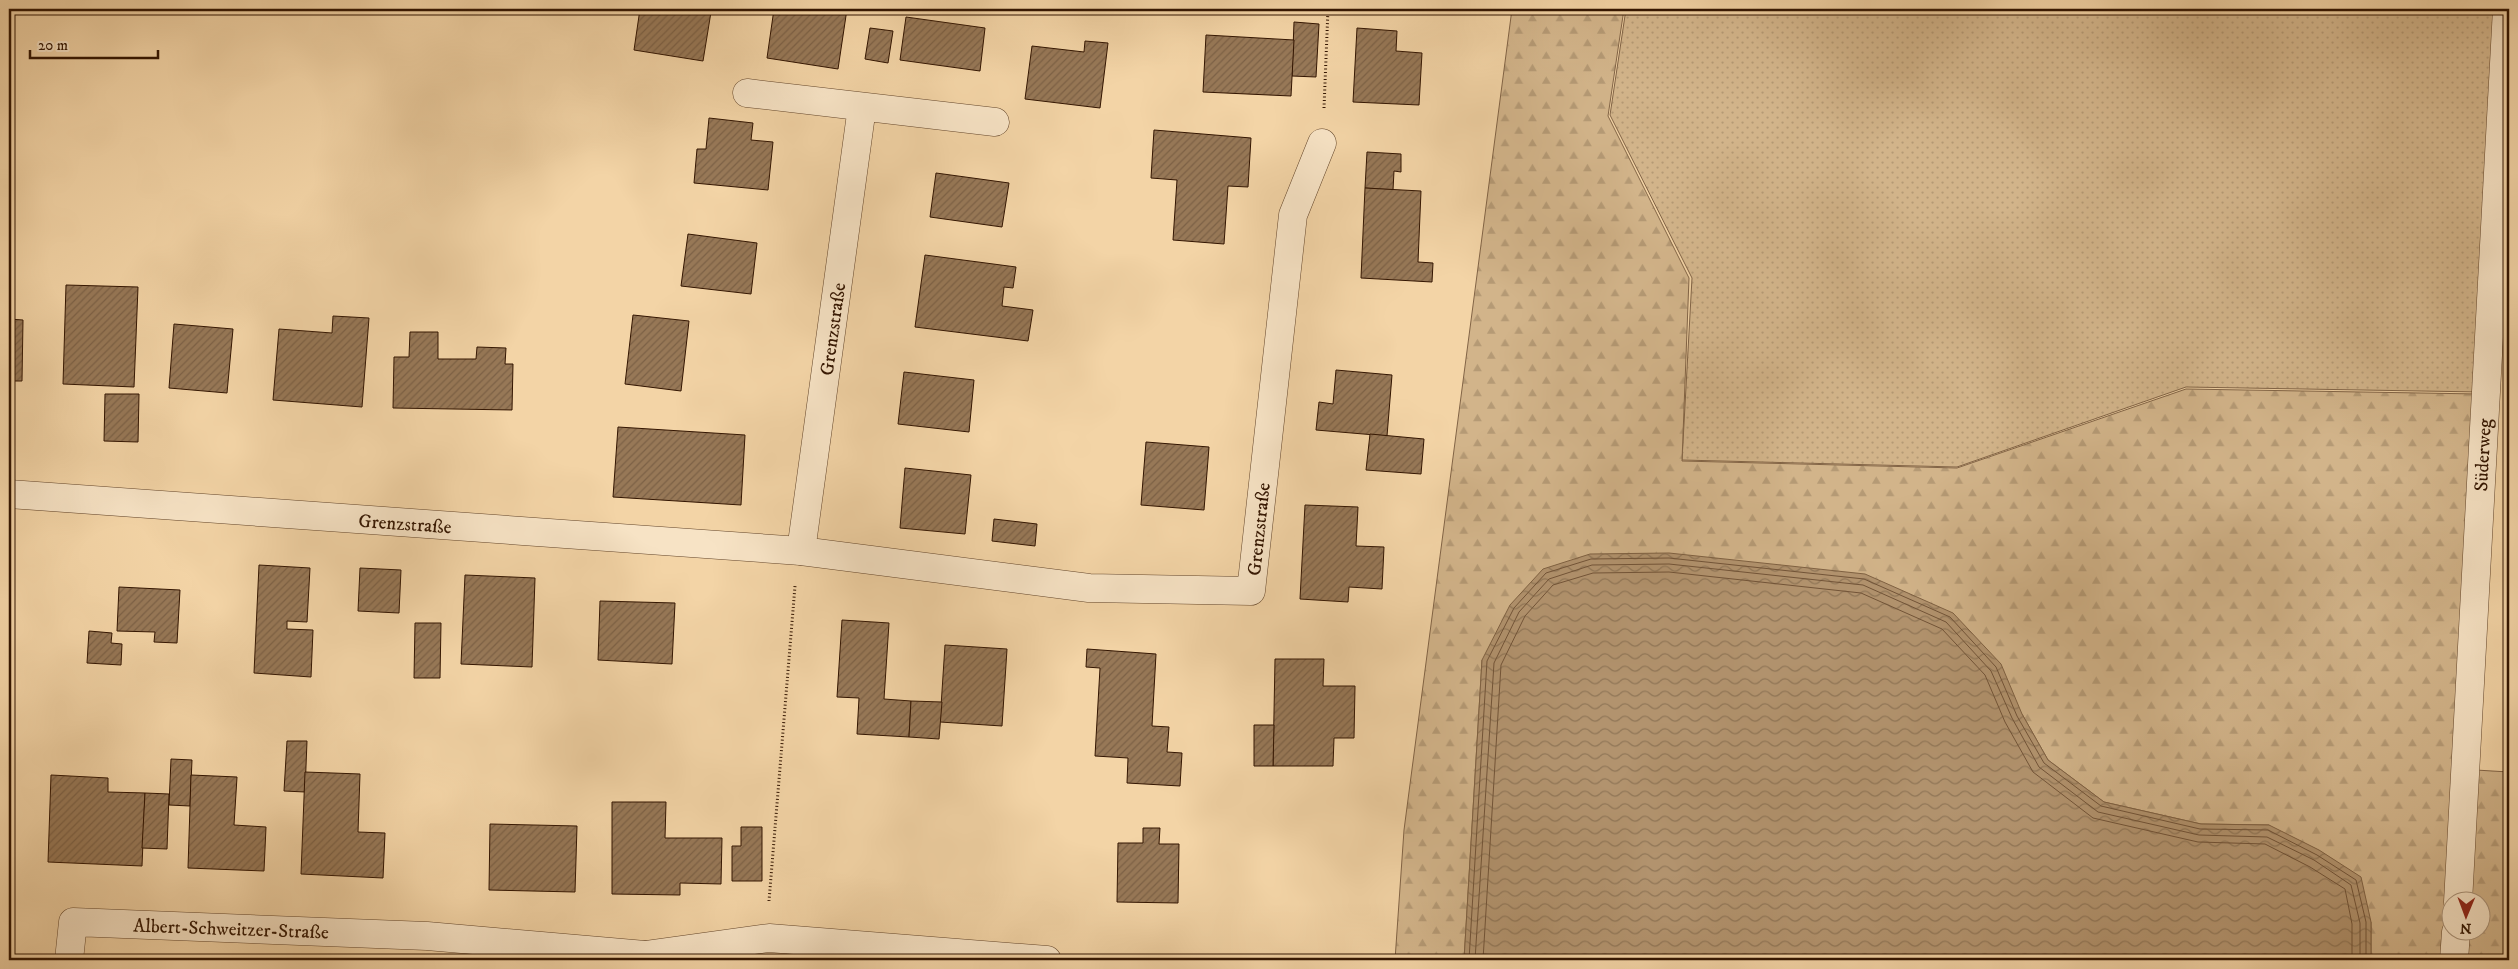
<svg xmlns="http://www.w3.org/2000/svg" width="2518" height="969" font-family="'IM FELL DW Pica',serif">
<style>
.grass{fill:url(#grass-dots);stroke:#826446}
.forest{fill:url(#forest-firs);stroke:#826446;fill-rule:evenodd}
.water{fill:url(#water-waves);stroke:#7f6142}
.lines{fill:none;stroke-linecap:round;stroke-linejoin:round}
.shore{stroke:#725438;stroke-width:1}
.building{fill:url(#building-hatch);stroke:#331501}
.minor-casing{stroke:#63452a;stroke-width:29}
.path{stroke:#331501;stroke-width:3;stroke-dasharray:1 2.5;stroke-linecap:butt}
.minor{stroke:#f7e3c5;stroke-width:28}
.labels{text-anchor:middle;stroke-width:4.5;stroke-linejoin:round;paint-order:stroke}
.street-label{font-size:19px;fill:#331501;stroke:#f7e3c5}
</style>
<defs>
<pattern id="grass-dots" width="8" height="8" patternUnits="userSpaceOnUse" patternTransform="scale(1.25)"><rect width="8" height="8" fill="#d2b48a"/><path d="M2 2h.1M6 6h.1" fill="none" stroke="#b59a75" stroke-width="1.8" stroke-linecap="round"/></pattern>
<pattern id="forest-firs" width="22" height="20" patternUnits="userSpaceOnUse" patternTransform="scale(1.25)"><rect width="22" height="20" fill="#d2b48a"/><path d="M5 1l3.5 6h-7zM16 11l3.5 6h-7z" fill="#b59a75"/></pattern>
<pattern id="water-waves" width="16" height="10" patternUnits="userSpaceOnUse" patternTransform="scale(1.25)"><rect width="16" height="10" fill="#b2936e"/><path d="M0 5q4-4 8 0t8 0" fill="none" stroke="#917758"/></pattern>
<pattern id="building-hatch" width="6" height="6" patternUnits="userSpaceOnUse" patternTransform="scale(1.25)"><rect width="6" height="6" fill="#977857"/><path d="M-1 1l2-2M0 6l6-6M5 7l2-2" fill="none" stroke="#7c6146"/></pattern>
</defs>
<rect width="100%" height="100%" fill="#f3d4a6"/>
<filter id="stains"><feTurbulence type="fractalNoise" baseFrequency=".004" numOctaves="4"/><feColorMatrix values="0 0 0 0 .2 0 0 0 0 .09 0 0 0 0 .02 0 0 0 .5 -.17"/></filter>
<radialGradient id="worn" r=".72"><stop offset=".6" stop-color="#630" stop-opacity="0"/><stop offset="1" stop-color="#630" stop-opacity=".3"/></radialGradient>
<polygon class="grass" points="1626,9 2494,9 2480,392 2186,387 1957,467 1682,460 1692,278 1610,115"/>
<path class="forest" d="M1512,9h112l-16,107 81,162 -7,183 275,7 229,-79 293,5 -20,375 50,3v188h-138v-38l-102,-97 -68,-1 -97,-22 -56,-42 -26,-46 -540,-54 -18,300h-69l9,-130zM2450,902h30v30h-30z"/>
<polygon class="water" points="1669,553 1865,574 1953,613 2001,664 2022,714 2048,760 2104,802 2201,824 2269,825 2319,850 2361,877 2371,922 2371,960 1464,960 1482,660 1510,605 1543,569 1590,554"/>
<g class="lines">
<g class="shore">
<polyline points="1469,960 1487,661 1514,608 1546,573 1591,559 1669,558 1864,579 1950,617 1996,667 2017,716 2044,763 2101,806 2200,829 2268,830 2317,855 2356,880 2366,922 2366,960"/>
<polyline points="1475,960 1494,663 1519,612 1549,579 1592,565 1669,564 1863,585 1946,622 1991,671 2012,718 2039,767 2098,812 2199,835 2267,837 2314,860 2351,885 2360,923 2360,960"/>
<polyline points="1483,960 1501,665 1525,616 1553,585 1593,573 1669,572 1861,593 1942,629 1985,675 2005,722 2033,772 2093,818 2198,842 2265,844 2310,867 2345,889 2352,924 2352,960"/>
</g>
</g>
<g class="building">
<polygon points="640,9 687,9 711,12 703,61 634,50"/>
<polygon points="774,9 847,9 838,69 767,58"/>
<polygon points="906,17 985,28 980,71 900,60"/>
<polygon points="1294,22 1319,24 1316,77 1292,76"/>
<polygon points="870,28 893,31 888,63 865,59"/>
<polygon points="1357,28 1397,31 1396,51 1422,53 1419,105 1353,102"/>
<polygon points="1206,35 1294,40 1291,96 1203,92"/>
<polygon points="1085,41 1108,43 1100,108 1025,99 1032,46 1084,52"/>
<polygon points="709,118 753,123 751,140 773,142 768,190 694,183 697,149 706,149"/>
<polygon points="1154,130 1251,138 1248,187 1228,186 1224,244 1173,240 1177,180 1151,178"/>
<polygon points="1367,152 1401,154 1401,172 1394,171 1393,190 1365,188"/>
<polygon points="936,173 1009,183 1002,227 930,217"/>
<polygon points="1365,188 1421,191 1418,262 1433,263 1432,282 1361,278"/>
<polygon points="688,234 757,243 751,294 681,286"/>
<polygon points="925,255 1016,267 1013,288 1004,287 1002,306 1033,310 1028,341 915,327"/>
<polygon points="66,285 138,287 134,387 63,384"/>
<polygon points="633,315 689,321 681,391 625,384"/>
<polygon points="333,316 369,318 362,407 273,400 279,329 332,333"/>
<polygon points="9,319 23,320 22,381 9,381"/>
<polygon points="174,324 233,329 227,393 169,388"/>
<polygon points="410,332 438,332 438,359 476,359 477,347 506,348 505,364 513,364 512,410 393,408 394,357 409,357"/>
<polygon points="1336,370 1392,375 1387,436 1316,430 1319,402 1333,404"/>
<polygon points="904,372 974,380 969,432 898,424"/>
<polygon points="105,394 139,394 138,442 104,441"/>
<polygon points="618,427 745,435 741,505 613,497"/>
<polygon points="1370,434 1424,439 1421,474 1366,470"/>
<polygon points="1146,442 1209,447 1204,510 1141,505"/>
<polygon points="905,468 971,475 965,534 900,528"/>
<polygon points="1305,505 1358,507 1356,546 1384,547 1382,589 1349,587 1348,602 1300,599"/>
<polygon points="994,519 1037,524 1035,546 992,541"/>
<polygon points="259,565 310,568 307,622 287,621 287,629 313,630 311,677 254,673"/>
<polygon points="360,568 401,570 399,613 358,611"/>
<polygon points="465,575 535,578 532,667 461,664"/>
<polygon points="119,587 180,590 177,643 154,642 155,632 117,631"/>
<polygon points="600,601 675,603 672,664 598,660"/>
<polygon points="842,620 889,623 884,699 911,701 909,737 857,734 859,698 837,697"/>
<polygon points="415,623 441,623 440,678 414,678"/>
<polygon points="89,631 112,633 111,643 122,644 121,665 87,663"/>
<polygon points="945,645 1007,649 1002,726 940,722"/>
<polygon points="1087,649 1156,654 1152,726 1169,727 1167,752 1182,753 1180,786 1127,783 1128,758 1095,756 1100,668 1086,667"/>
<polygon points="1275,659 1324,659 1323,686 1355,686 1354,738 1334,738 1333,766 1273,766"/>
<polygon points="911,701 942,702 939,739 909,737"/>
<polygon points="1254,725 1274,725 1273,766 1254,766"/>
<polygon points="287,741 307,741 305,792 284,791"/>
<polygon points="171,759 192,760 190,806 169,805"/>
<polygon points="305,772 360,774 358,832 385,833 383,878 301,874"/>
<polygon points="51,775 108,778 108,792 145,793 142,866 48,862"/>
<polygon points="191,775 237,777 234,825 266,827 264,871 188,868"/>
<polygon points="145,793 169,794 167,849 142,848"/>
<polygon points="612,802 666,802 665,838 722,838 721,884 680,883 680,895 612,894"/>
<polygon points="490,824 577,826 575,892 489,890"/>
<polygon points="741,827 762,827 762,881 732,881 732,846 741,846"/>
<polygon points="1143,828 1160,828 1159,844 1179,844 1178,903 1117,902 1118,843 1143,843"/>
</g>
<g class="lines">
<defs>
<g id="minor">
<polyline points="747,93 995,122"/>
<polyline points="9,494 801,551 1089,588 1251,591 1293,215 1322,143"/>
<polyline points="801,551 862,107"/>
<polyline points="2458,902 2507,9"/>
<polyline points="69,960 73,922 427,936 645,955"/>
<polyline points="645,960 645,955 769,938 1047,960"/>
<polyline points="2454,960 2456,932"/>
</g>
</defs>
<use href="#minor" class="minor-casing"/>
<g class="path">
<polyline points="1324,108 1328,9"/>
<polyline points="769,901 795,586"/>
</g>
<use href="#minor" class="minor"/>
</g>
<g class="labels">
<g class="street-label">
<text transform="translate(832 329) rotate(-82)" y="7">Grenzstraße</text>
<text transform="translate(2482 455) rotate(-87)" y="7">Süderweg</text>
<text transform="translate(405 523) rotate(4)" y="7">Grenzstraße</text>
<text transform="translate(1258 529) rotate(-84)" y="7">Grenzstraße</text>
<text transform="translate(231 928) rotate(2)" y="7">Albert-Schweitzer-Straße</text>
</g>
</g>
<rect width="2518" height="969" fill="none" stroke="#f3d4a6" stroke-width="30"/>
<rect x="10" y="10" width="2498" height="949" fill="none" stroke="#331501" stroke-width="2.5"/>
<rect x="15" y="15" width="2488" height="939" fill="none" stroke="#331501"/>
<g transform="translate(2466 916) rotate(181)"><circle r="24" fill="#f7e3c5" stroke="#a99177"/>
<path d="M0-4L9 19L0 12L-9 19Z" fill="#8f2418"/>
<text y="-8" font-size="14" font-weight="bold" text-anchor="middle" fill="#331501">N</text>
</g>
<path d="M30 50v8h128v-8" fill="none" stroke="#331501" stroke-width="2.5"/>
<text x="38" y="50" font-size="15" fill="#331501" stroke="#f7e3c5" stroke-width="4" paint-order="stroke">20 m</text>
<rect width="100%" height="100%" filter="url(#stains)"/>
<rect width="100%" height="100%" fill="url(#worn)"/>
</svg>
